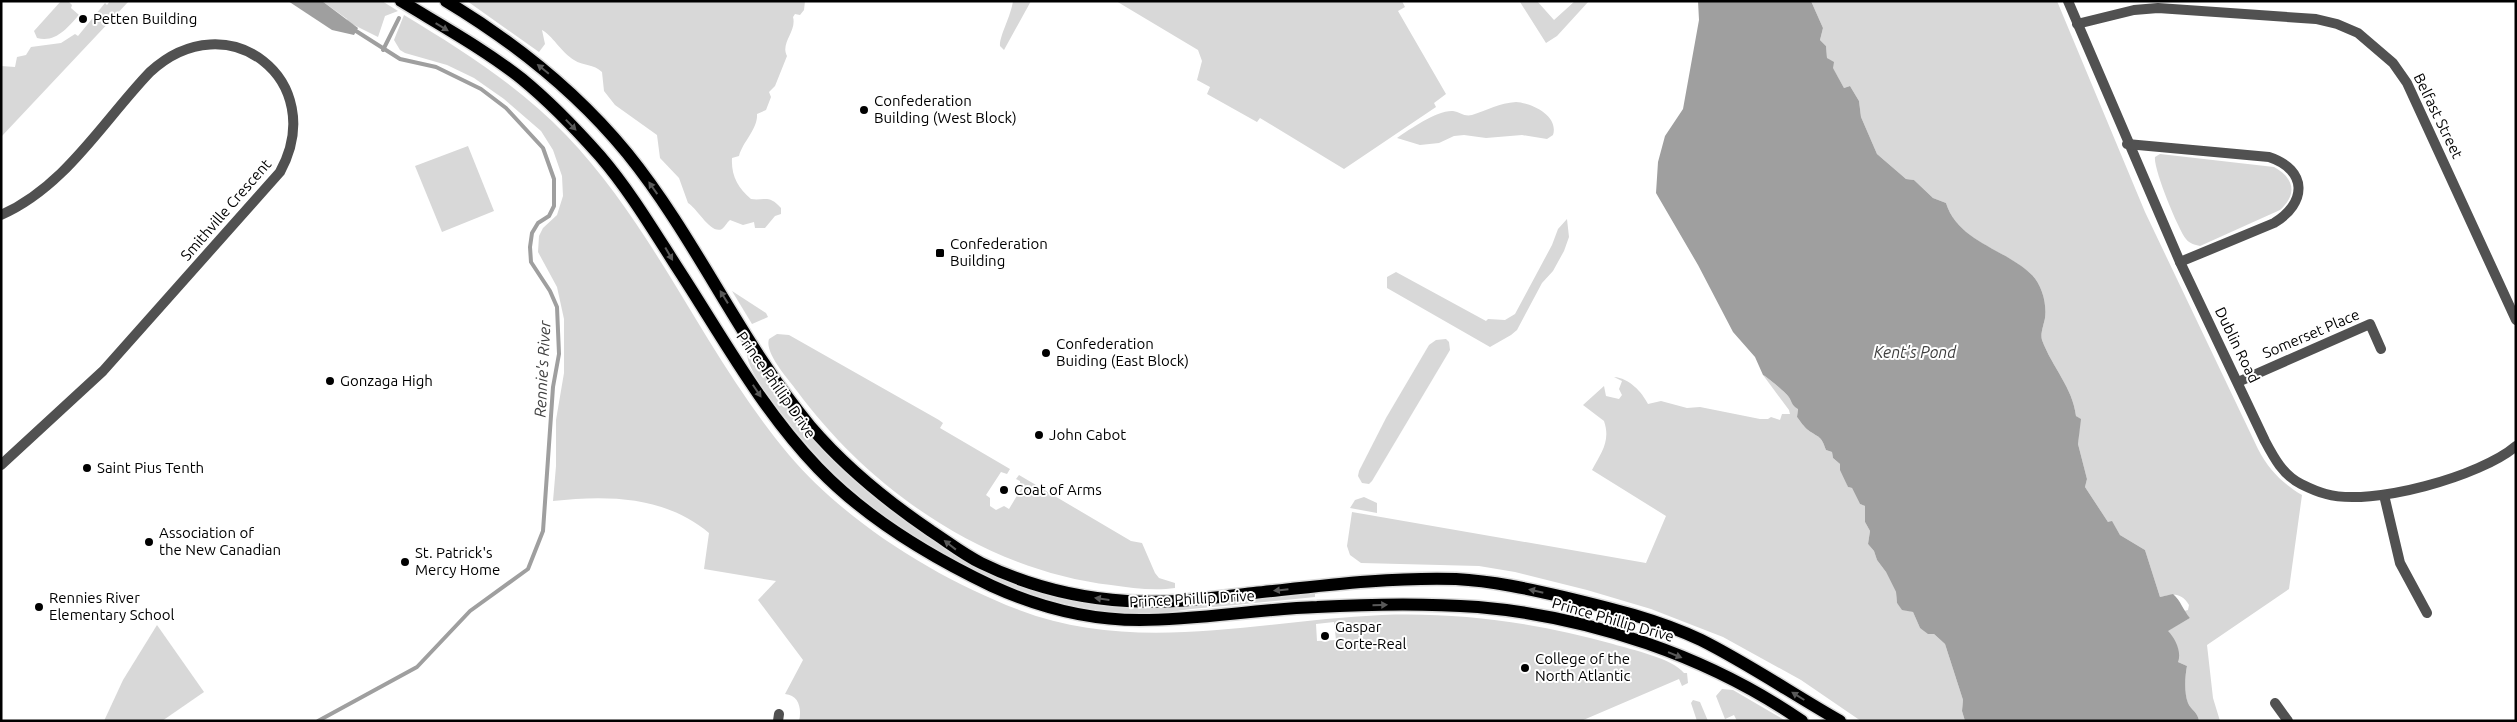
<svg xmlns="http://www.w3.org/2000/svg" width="2517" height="722" font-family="Ubuntu,sans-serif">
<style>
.green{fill:#d8d8d8;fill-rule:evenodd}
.water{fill:#9f9f9f}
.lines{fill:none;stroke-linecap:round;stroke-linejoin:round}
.stream{stroke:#9f9f9f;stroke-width:4}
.primary-casing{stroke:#dbdbdb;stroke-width:15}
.minor{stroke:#515151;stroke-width:10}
.primary{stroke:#000;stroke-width:12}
.oneway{fill:#595959}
.poi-dot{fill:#000;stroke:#fff;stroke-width:2}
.labels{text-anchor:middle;stroke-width:4;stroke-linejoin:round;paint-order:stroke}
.poi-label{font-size:15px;fill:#000;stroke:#fff;text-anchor:start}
.street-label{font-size:15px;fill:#000;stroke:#fff}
.water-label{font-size:16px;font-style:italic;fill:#404040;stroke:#fff}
</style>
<rect width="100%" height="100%" fill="#fff"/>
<g class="green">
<path d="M61,1h7l4,4 -1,3 8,7c-12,13 -23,28 -42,23l-3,-7z"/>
<polygon points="110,1 129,1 1,137 1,66 15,67 17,57 26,55 31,47 61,43 75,34 78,36 105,3 107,5"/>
<polygon points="322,1 382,1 398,11 385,16 378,37 348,22 347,19"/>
<path d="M467,1h338l-1,9 -4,5 -5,-1 -2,3c4,14 -13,26 -6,39l-12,30 -6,6 2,5 -5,13 -9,4c1,15 -14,27 -18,42l-7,2c-1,18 6,30 19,41 13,2 18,-5 30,9v6l-6,2 -10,12h-10l-1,-6 -11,3 -13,-5c-3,2 -5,7 -8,9 -11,6 -25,-21 -34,-26l-9,-25 -19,-20 -3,-23 -42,-30 -11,-14 -2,-19c-8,-8 -19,-6 -28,-12 -12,-7 -23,-26 -32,-30l3,14 -6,8z"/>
<path d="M1013,1h18l-27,49 -4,-4c-1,-9 11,-30 13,-45z"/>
<polygon points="1116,1 1402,1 1405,7 1398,11 1446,94 1434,103 1436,107 1344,169 1260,118 1257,122 1207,94 1210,87 1197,80 1202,61 1198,50"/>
<polygon points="1537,1 1554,20 1575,1 1589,1 1557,36 1546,43 1520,2"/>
<path d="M1811,1h246l88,211 113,237c11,21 24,34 44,46l-13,94 -82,56 6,53 7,23h-21c-1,-9 -8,-11 -11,-18 -4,-9 -3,-27 -1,-37l-9,-4 -11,-31 23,-13 -6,-7 4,-1 1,-5c-8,-13 -16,-11 -29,-8l-15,-47 -25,-15 -8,-13h-4l-23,-35 2,-8 -9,-35 2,-25 -4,-3c-3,-28 -24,-49 -34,-76 -2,-6 2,-16 3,-22 2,-14 -3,-33 -13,-43 -27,-26 -74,-33 -86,-72l-13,-5 -19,-18 -8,-1 -29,-25 -16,-37 -2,-16 -9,-15 -6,2 -17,-30 -1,-12 -6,-6 3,-12z"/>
<path d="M404,15c58,35 115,71 162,120 91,95 139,220 223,320 58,68 147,123 230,155 118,45 242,10 363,5 77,-3 157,8 231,29 19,6 59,14 71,29h3l1,10 -6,3 -3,-7 -98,42h-782c3,-12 0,-26 -14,-27l18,-34 -45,-60 18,-19 -72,-12 5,-36c-44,-37 -101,-38 -156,-32l3,-35v-46l8,-47v-54l-7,-32 -19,-35 1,-16 4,-8 14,-13 6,-19 -1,-20 -9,-26 -12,-19 -37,-32 -30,-21 -27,-13 -42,-12 -5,-3 -6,-10zM1334,622l2,18 -19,1 -1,-17z"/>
<path d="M1516,102c16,1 43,14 37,33l-6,4 -25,-4 -36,3 -22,-3 -10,1 -15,7 -19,2 -23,-7c13,-9 40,-28 56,-27 7,1 11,6 19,4 16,-5 27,-12 44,-13z"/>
<polygon points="468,146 494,211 442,232 415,166"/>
<path d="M2160,154l114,13c20,11 24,27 6,43l-80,36c-5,-1 -11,-3 -14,-7 -8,-10 -33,-71 -31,-82z"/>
<polygon points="1567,219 1569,237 1564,251 1553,271 1542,283 1517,330 1511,335 1490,347 1387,288 1387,277 1396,272 1486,321 1488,319 1505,320 1515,314 1552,245 1558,229"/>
<polygon points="732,291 766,313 768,317 752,324"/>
<path d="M777,334l12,1 150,85 4,3 -3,5 70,41 -3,5 -6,-2 -15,23 4,3v8l6,4 8,-4 5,3 12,-20 -1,-8 -4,-2 3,-4 112,66 11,2 13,30 4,5 16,5v5c-20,3 -44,0 -64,-3 -126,-15 -240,-94 -314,-194 -8,-11 -33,-38 -28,-52z"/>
<polygon points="1446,339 1449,342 1450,350 1372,481 1369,484 1362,483 1358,476 1359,471 1386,418 1429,345 1436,340"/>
<path d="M748,349l33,50 46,56 48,43 55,39 147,60 238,-3v3c-41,4 -82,8 -124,12 -16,2 -31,6 -48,5 -132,-1 -280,-91 -357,-195 -10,-13 -45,-55 -38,-70z"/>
<path d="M1763,375c3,1 22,17 25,21 4,5 3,9 10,12l-1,9c3,4 7,10 11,13 11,8 13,5 18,20l6,2 1,6 7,6 8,23 4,1 8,16 5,2v16l5,9 -2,13 6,7 3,9 9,12 10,20 1,11 5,6 11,3 7,16 14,6 11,10 18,56 -1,11 3,10h-104l-60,-41 -78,-43 -72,-28 -64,-19 -72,-18 -36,-6 -118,-3 -11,-8 -3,-9 5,-34 294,51 20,-47 -74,-46c9,-17 19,-29 12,-49l-21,-16 21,-19 2,10 13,3 3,-4 -3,-6 3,-8 -8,-4c15,1 28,15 34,27l13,-3 26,7 13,-1 60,12h8l3,-2 9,3 2,-6h8l-1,-4z"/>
<polygon points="1364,497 1377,503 1377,513 1350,508 1355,500"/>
<polygon points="157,625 204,692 162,721 104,721 123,680"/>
<polygon points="1722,689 1733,690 1786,721 1737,721 1734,715 1725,719 1716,696"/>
<polygon points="1693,700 1700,702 1708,721 1697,721 1691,703"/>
</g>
<g class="water">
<polygon points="288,1 322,1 358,28 354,35 332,30"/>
<path d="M1698,1h113l12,27 -3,12 6,6 1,12 7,4 -1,6 11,20 6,-2 9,15 2,16 16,37 29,25 8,1 19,18 13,5c12,39 60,46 86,72 10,10 15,29 13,43 -1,6 -5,16 -3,22 10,27 31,48 34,76l5,3 -3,25 9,35 -2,8 23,35 4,-1 8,14 25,15 15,47 13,-3c8,7 10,16 17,24l-22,13c7,7 14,21 10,31l9,4c-2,10 -3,27 1,37 3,7 10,9 11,18h-234l-3,-10 1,-11 -18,-56 -11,-10h-6l-8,-6 -7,-16 -11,-2 -5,-7 -1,-11 -10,-20 -9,-12 -3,-9 -6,-7 2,-13 -5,-9v-16l-5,-2 -8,-16 -4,-1 -8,-17v-6l-7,-6 -1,-6 -6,-2c-5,-15 -7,-12 -18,-20 -4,-3 -8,-9 -11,-13l1,-8c-7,-4 -6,-8 -10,-13 -3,-4 -22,-20 -25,-21l-8,-18 -22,-25 -35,-67 -42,-72 2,-31 7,-26 18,-27 16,-89z"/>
</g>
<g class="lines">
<g class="stream">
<polyline points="383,50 399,18"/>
<polyline points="318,721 417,667 470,611 528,569 543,531 553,387 559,354 557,307 550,291 531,262 530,247 532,233 538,223 549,216 554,206 554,179 543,148 506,108 481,89 436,67 400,59 356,31"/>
</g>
<defs>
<g id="primary">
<path d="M401,1c41,25 83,48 121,78 28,23 54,50 78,77 31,36 56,79 82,119 42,65 81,136 136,193 49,51 111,88 174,118 46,21 98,34 148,34 59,0 118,-11 177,-13 53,-3 107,-4 161,0 113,10 230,49 324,114"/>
<path d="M446,1c68,41 130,90 181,152 69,85 113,189 183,273 35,41 77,75 121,105 17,11 32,23 50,32 45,22 96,35 146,38 43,3 85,-3 127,-8 66,-7 135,-16 202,-14 37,2 73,10 108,18 46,11 95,23 137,43 48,24 93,55 139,81"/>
</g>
</defs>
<use href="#primary" class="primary-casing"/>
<g class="minor">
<path d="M2068,1l112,261 85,179c9,17 18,34 36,43 8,4 17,8 25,10 46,13 155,-18 190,-48"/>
<polyline points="2077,24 2134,10 2158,8 2316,19 2337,24 2358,33 2393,63 2407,83 2516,320"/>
<path d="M2127,144l142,13c39,13 38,46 5,66l-94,39"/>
<path d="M1,215c64,-28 102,-94 149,-143 78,-72 180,9 130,100l-177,199 -102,94"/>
<polyline points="2238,382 2370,324 2381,349"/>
<polyline points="2384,495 2400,563 2427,613"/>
<polyline points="2275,703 2288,721"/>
<polyline points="778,721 779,714"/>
</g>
<use href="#primary" class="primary"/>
</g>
<defs><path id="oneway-solid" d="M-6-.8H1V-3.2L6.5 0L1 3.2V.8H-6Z" transform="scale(1.25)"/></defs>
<g class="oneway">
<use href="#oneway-solid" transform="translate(442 27) rotate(31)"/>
<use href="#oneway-solid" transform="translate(543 69) rotate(-141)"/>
<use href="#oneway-solid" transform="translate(571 125) rotate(46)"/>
<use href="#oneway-solid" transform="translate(653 188) rotate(-125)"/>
<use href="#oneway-solid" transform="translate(669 254) rotate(60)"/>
<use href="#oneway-solid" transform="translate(724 297) rotate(-122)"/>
<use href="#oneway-solid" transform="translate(757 391) rotate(56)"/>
<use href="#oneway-solid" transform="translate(950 545) rotate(-142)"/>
<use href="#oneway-solid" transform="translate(1281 590) rotate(174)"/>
<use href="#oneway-solid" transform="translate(1536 591) rotate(-167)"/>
<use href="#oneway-solid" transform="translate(1102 599) rotate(-172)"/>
<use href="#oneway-solid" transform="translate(1380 605) rotate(-2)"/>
<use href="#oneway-solid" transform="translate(1675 655) rotate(22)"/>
<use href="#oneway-solid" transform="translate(1798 696) rotate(-148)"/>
</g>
<g class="poi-dot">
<circle cx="83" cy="19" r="5"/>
<circle cx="864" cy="110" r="5"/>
<rect x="935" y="248" width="10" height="10" rx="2.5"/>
<circle cx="1046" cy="353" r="5"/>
<circle cx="330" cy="381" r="5"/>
<circle cx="1039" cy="435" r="5"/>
<circle cx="87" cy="468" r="5"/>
<circle cx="1004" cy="490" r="5"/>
<circle cx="149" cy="542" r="5"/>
<circle cx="405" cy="562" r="5"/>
<circle cx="39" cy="607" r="5"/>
<circle cx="1325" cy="636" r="5"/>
<circle cx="1525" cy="668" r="5"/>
</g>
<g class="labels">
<g class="poi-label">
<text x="93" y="24">Petten Building</text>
<text x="874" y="106">Confederation<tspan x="874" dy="17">Building (West Block)</tspan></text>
<text x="950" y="249">Confederation<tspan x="950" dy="17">Building</tspan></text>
<text x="1056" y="349">Confederation<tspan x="1056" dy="17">Buiding (East Block)</tspan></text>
<text x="340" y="386">Gonzaga High</text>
<text x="1049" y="440">John Cabot</text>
<text x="97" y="473">Saint Pius Tenth</text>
<text x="1014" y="495">Coat of Arms</text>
<text x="159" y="538">Association of<tspan x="159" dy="17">the New Canadian</tspan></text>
<text x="415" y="558">St. Patrick's<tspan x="415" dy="17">Mercy Home</tspan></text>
<text x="49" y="603">Rennies River<tspan x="49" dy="17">Elementary School</tspan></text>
<text x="1335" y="632">Gaspar<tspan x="1335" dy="17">Corte-Real</tspan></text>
<text x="1535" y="664">College of the<tspan x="1535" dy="17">North Atlantic</tspan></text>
</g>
<g class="street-label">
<text transform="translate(2438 116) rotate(64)" y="5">Belfast Street</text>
<text transform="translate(226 210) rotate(-49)" y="5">Smithville Crescent</text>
<text transform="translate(2311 334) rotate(-23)" y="5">Somerset Place</text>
<text transform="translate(2237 345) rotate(64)" y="5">Dublin Road</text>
<text transform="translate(776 385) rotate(55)" y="5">Prince Phillip Drive</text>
<text transform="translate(1192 599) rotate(-3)" y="5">Prince Phillip Drive</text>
<text transform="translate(1613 620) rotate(16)" y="5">Prince Phillip Drive</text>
</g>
<g class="water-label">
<text x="1915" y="358">Kent's Pond</text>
<text transform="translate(542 369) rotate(-87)" y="6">Rennie's River</text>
</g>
</g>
<rect width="2517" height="722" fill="none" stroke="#000000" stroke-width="5"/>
</svg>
